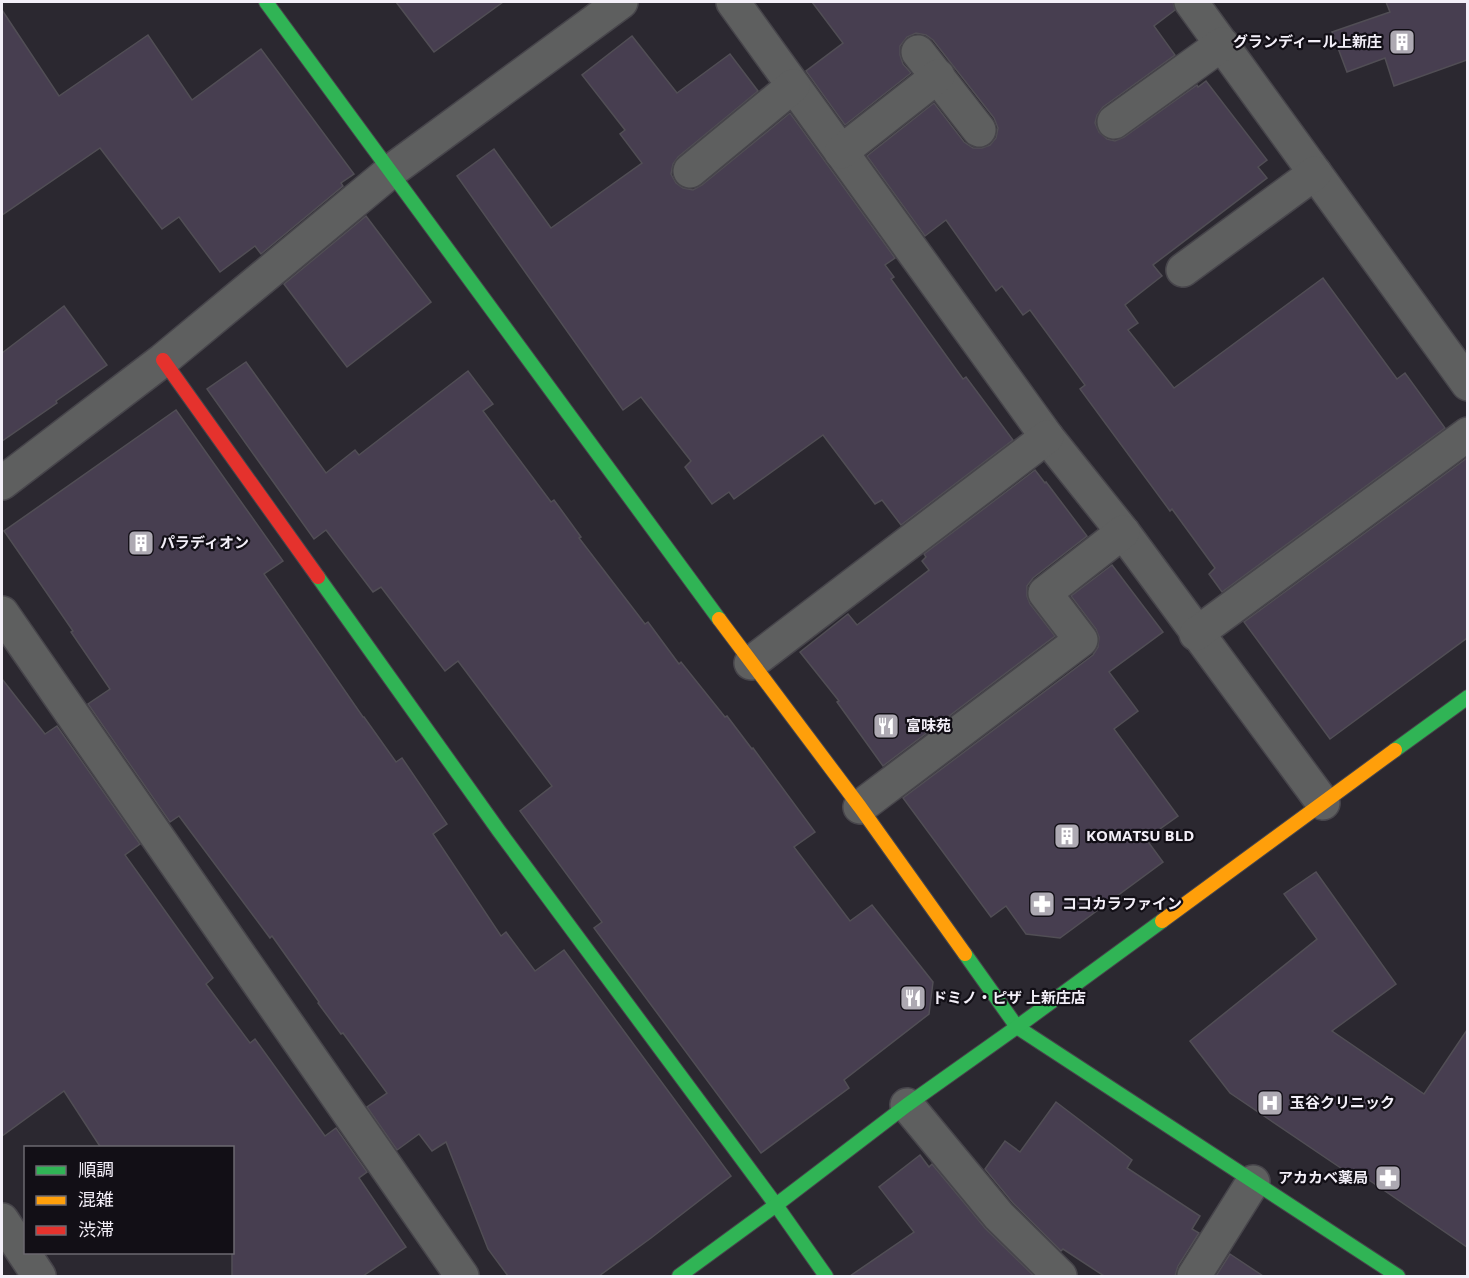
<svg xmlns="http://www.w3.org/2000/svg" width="1469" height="1278" font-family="'Open Sans','Noto Sans JP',sans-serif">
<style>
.building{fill:#473e50;stroke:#514e55;stroke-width:1.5}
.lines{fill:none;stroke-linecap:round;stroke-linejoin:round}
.street-casing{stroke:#47454b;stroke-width:36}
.fast-casing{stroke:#47454b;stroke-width:16}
.slow-casing{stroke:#47454b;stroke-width:16}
.jam-casing{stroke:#47454b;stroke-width:16}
.street{stroke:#5e5f5f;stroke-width:33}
.fast{stroke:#30b455;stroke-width:14}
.slow{stroke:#ff9f0a;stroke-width:14}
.jam{stroke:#e5322d;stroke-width:14}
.labels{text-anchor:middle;stroke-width:4.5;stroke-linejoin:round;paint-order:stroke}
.poi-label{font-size:15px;font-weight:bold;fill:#f3eff8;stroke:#120f16;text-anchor:start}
</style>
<rect width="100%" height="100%" fill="#2b2830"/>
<g class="building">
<polygon points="396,2 503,2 434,52"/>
<polygon points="812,2 1173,2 1175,10 1154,26 1175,55 1103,107 1097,115 1095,123 1099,132 1107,139 1115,141 1124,137 1197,85 1198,87 1206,81 1267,160 1258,167 1267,178 1153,265 1162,276 1125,305 1138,323 1128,330 1174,388 1323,278 1397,379 1405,373 1445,428 1222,592 1209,574 1215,568 1172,509 1170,511 1080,389 1085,385 1030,310 1023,315 1002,286 996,291 946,220 925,236 867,156 934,103 964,142 973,148 982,148 990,145 996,138 998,128 994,118 933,40 926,35 916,33 907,37 900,46 900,55 903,64 911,73 845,125 806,71 843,43"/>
<polygon points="1386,2 1467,2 1467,60 1394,86 1385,58 1347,72 1332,32 1390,12"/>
<polygon points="2,10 59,96 148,35 192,100 261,49 354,174 341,183 343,186 261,254 255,246 220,272 179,217 162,229 100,148 2,215"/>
<polygon points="632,36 677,93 730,54 758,91 678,157 673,164 671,174 676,183 683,188 693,190 702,185 790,113 895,258 885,265 894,277 891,279 963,379 966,377 1013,440 901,525 882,500 875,504 823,435 734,499 729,492 712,504 685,467 691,461 641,397 623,410 457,176 494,149 551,228 642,163 620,134 625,130 582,75"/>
<polygon points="366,216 431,302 347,367 284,284"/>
<polygon points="64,306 107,365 56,401 57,403 2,441 2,353"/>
<polygon points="246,362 326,473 355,450 359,455 468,371 493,404 483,411 551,502 554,500 581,537 579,538 645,624 648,622 679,664 681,662 725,717 727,716 752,749 753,748 815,832 794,847 850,921 872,905 933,982 929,1014 844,1080 849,1088 761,1153 594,928 602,922 520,811 552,786 458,661 445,671 381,587 373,592 326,530 314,539 207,389"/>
<polygon points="176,410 283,561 264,574 363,717 364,717 396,762 402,758 447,824 433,834 501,936 506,932 535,971 564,950 731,1176 651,1238 599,1276 508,1276 488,1249 446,1142 432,1151 419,1134 397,1150 367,1107 387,1093 343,1033 341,1034 318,1003 319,1002 272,936 270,938 179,816 170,822 88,704 110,689 71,632 73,631 4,531"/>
<polygon points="1467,458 1467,638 1330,739 1244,622"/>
<polygon points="1035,470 1045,483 1046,482 1087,536 1033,578 1027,586 1027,596 1030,604 1055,636 883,766 837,702 839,701 800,652 848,614 857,625 929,570 922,561 926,557 924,554"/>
<polygon points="1112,565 1163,632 1109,672 1138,711 1114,729 1178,816 1146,839 1163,862 1060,938 1026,934 1006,906 991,917 903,798 1093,655 1098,647 1099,637 1096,629 1071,596"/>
<polygon points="2,679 45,734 57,726 140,844 125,855 213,978 206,984 250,1043 255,1039 325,1136 336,1128 367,1172 359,1178 406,1247 363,1276 232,1276 232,1148 101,1148 64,1091 2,1136"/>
<polygon points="1316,872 1396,984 1332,1031 1424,1094 1467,1030 1467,1247 1363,1176 1360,1181 1230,1093 1190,1041 1317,939 1284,894"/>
<polygon points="1056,1102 1132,1160 1127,1168 1200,1216 1192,1229 1199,1233 1178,1266 1175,1276 1104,1276 1063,1249 1061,1251 1013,1203 985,1169 1005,1141 1020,1152"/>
<polygon points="920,1155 929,1167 932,1164 985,1228 1034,1276 850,1276 914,1232 879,1187"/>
<polygon points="1230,1254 1263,1276 1216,1276"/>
</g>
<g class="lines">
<defs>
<g id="street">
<polyline points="733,2 1047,437 1123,532 1323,803"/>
<polyline points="1191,2 1468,384"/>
<polyline points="918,52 979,130"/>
<polyline points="1114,122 1222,44"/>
<polyline points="841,152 938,76"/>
<polyline points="690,171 793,86"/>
<polyline points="1183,270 1315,173"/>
<polyline points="2,483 163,360 391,171 621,2"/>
<polyline points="2,613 462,1276"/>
<polyline points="1196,634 1468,434"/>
<polyline points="751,663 1047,437"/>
<polyline points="860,807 1081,640 1045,593 1123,532"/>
<polyline points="907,1105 999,1216 1060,1276"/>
<polyline points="2,1220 39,1276"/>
<polyline points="1194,1276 1253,1182"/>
</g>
<g id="fast">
<polyline points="266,2 719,619"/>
<polyline points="318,577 499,831 776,1205 826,1276"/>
<polyline points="1395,750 1468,697"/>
<polyline points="965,954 1017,1027 1398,1276"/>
<polyline points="679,1276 776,1205 907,1105 1017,1027 1162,921"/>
</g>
<g id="slow">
<polyline points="719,619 860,807 965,954"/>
<polyline points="1162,921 1395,750"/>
</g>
<polyline id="jam" points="163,360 318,577"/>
</defs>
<use href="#street" class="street-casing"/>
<use href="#fast" class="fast-casing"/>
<use href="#slow" class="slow-casing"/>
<use href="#jam" class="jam-casing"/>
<use href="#street" class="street"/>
<use href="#fast" class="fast"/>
<use href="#slow" class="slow"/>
<use href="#jam" class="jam"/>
</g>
<defs>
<symbol id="building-square" viewBox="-11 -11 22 22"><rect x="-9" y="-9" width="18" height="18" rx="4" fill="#ada9b2" stroke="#120f16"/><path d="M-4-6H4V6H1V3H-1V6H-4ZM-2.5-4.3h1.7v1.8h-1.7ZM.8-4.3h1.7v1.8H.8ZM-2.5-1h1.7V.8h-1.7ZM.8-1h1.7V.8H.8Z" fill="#fff"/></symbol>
<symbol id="restaurant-square" viewBox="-11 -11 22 22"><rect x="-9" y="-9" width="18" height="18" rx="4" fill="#ada9b2" stroke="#120f16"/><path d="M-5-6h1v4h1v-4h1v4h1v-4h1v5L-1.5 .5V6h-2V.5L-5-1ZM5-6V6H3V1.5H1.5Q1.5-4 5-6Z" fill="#fff"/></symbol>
<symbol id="pharmacy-square" viewBox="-11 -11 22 22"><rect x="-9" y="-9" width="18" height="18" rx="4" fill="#ada9b2" stroke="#120f16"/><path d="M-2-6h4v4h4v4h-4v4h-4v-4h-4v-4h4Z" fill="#fff"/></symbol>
<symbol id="hospital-square" viewBox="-11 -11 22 22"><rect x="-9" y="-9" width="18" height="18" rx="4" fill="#ada9b2" stroke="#120f16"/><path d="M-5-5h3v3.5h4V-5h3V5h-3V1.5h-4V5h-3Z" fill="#fff"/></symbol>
</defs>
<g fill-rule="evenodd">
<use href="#building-square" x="1387" y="27" width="30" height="30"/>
<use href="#building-square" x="126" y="528" width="30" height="30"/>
<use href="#restaurant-square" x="871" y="711" width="30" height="30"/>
<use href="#building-square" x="1052" y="821" width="30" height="30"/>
<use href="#pharmacy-square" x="1027" y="889" width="30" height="30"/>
<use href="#restaurant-square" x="898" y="983" width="30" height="30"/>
<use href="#hospital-square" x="1255" y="1088" width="30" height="30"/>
<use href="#pharmacy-square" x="1373" y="1163" width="30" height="30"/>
</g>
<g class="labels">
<g class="poi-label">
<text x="1382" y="47" text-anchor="end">グランディール上新庄</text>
<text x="160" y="548">パラディオン</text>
<text x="906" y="731">富味苑</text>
<text x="1086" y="841">KOMATSU BLD</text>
<text x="1062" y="909">ココカラファイン</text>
<text x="932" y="1003">ドミノ・ピザ 上新庄店</text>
<text x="1290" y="1108">玉谷クリニック</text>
<text x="1368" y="1183" text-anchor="end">アカカベ薬局</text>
</g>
</g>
<rect width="1469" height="1278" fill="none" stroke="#f3eff8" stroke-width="6"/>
<rect x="24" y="1146" width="210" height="108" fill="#120f16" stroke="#6c6970" stroke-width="1.5"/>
<rect x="36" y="1166" width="30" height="9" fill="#30b455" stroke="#6c6970" stroke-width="1.5"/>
<text x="78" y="1176" font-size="18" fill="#f3eff8">順調</text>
<rect x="36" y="1196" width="30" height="9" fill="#ff9f0a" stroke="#6c6970" stroke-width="1.5"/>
<text x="78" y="1206" font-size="18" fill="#f3eff8">混雑</text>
<rect x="36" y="1226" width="30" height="9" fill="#e5322d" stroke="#6c6970" stroke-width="1.5"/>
<text x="78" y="1236" font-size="18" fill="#f3eff8">渋滞</text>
</svg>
